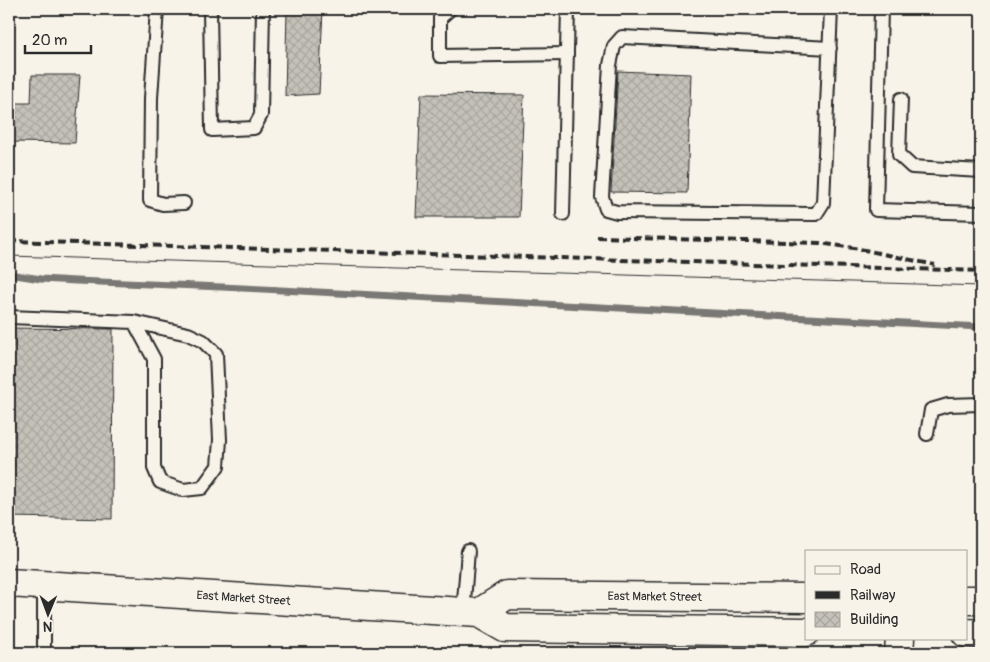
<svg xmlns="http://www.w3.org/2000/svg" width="990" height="662" font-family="Pangolin,sans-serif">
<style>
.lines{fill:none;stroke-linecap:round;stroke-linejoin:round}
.stream{stroke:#7a7874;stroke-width:7}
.building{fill:url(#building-cross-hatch);stroke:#2b2b2b}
.lane-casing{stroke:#2b2b2b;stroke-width:16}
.secondary-casing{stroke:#2b2b2b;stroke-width:31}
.lane{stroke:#f7f3e8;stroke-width:12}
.secondary{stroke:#f7f3e8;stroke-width:28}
.tram{stroke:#2b2b2b;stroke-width:1}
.rail{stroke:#2b2b2b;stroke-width:4;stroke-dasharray:8 4;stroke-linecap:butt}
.labels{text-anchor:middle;stroke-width:5;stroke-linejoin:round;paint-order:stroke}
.street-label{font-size:12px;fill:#2b2b2b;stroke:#f7f3e8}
</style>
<defs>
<pattern id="building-cross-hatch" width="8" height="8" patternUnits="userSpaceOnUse" patternTransform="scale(1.25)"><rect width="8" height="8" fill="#c4c1b9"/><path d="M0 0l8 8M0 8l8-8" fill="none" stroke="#a9a69f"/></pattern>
</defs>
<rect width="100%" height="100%" fill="#f7f3e8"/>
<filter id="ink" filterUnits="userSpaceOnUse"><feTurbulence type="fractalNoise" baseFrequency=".02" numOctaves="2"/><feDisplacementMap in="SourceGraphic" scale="10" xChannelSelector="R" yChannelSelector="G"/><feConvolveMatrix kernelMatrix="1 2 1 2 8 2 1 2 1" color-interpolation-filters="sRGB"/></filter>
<g filter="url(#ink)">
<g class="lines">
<polyline class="stream" points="9,274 41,279 76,281 222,287 981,327"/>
</g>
<g class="building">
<polygon points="287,9 323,9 319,94 285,96"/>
<polygon points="618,71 691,74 687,193 611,192"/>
<polygon points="32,75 80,75 75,143 9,142 9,103 31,103"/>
<polygon points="421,94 524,95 519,217 416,217"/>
<polygon points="9,328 113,329 112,519 9,517"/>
</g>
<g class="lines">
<defs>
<g id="lane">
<polyline points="157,9 151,98 150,200 163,204 184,203"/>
<polyline points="210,9 212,130 254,128 261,115 263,9"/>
<polyline points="450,9 440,18 440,56 567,54"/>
<polyline points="881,9 876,210 981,213"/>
<polyline points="830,48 622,37 614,46 610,65 602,197 606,209 617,212 816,214 823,203 831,9"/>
<polyline points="901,99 899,155 912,167 981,171"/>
<polyline points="563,214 568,9"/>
<polyline points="9,317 134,322 188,334 203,341 216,354 220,440 218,466 202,488 183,490 160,482 154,468 154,359 134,322"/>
<polyline points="927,434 931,410 948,405 981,404"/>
<polyline points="44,585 44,653"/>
<polyline points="463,614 468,551"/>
</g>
<g id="secondary">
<path id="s1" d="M9,583l470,30 26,15 301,4"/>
<polyline points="966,600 981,600"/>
<path id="s2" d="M479,613l28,-18 299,3"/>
<polyline points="966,633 981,634"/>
<polyline points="899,653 900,638"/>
</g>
</defs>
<use href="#lane" class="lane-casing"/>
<use href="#secondary" class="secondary-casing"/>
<use href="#lane" class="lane"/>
<use href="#secondary" class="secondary"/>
<polyline class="tram" points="9,256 981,286"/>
<g class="rail">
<polyline points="597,237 819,243 860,249 935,265"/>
<polyline points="9,241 981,271"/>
</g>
</g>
</g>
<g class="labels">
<g class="street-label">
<text dy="4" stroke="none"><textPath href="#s2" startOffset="181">East Market Street</textPath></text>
<text dy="4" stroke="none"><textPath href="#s1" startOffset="235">East Market Street</textPath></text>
</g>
</g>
<rect width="990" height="662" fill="none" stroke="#f7f3e8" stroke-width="30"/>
<rect x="15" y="15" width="960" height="632" fill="none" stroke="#2b2b2b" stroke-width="2" filter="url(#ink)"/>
<rect x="805" y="550" width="162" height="90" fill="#f7f3e8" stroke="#a5a39c"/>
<rect x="815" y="566" width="25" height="8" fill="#f7f3e8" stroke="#a5a39c"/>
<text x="850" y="574" font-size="15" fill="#2b2b2b">Road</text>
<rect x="815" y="591" width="25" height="8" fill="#2b2b2b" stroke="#a5a39c"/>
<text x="850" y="600" font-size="15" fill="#2b2b2b">Railway</text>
<rect x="815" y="612" width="25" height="15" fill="url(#building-cross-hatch)" stroke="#a5a39c"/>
<text x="850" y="624" font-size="15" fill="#2b2b2b">Building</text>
<g transform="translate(48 614) rotate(181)" stroke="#f7f3e8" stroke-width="4" paint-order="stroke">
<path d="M0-4L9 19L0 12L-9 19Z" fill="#2b2b2b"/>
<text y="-8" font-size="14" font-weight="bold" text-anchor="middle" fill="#2b2b2b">N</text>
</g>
<path d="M25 45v8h66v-8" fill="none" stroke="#2b2b2b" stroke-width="2.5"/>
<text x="32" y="45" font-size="15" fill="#2b2b2b" stroke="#f7f3e8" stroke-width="4" paint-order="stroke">20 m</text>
</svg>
